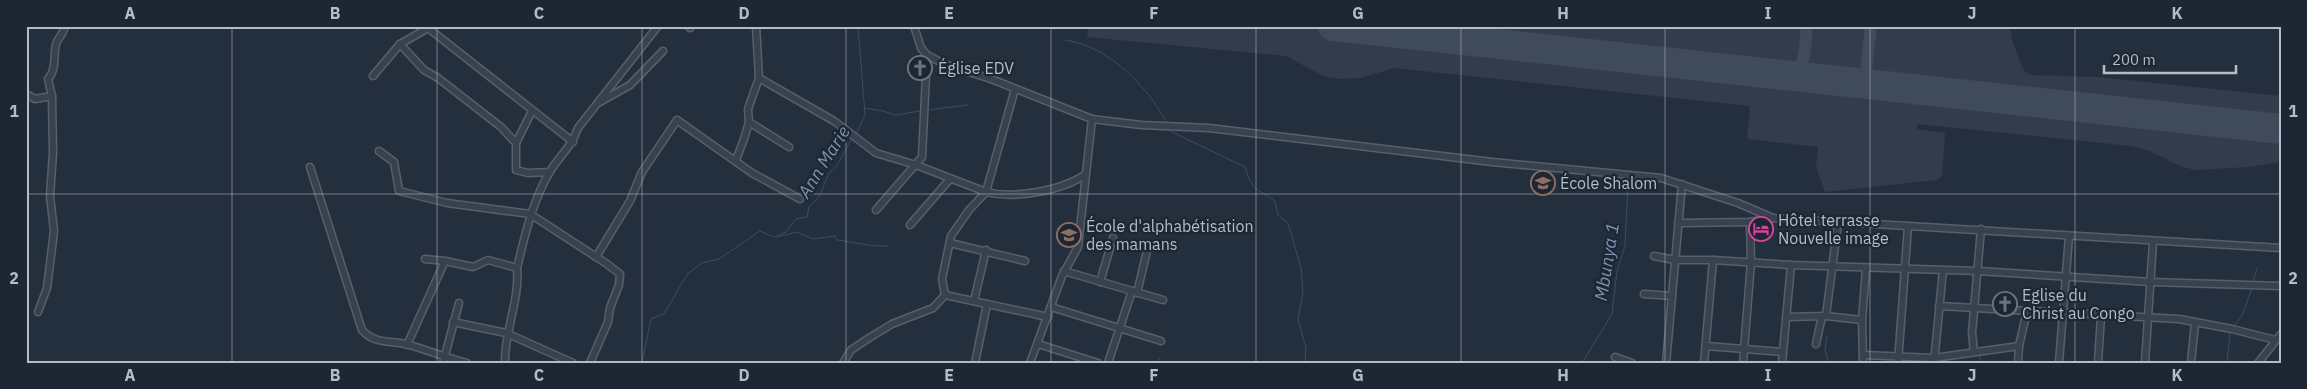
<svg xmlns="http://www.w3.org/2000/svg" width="2307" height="389" font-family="'IBM Plex Sans',sans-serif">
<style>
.airport{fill:#323c4b}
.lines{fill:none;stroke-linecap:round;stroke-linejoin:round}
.stream{stroke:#394c67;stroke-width:1}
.taxiway{stroke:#3f4a5a;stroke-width:12}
.runway{stroke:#3f4a5a;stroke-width:30}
.minor-casing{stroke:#565f6c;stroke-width:9}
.minor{stroke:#38414e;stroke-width:6}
.grid{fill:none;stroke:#b4bcc9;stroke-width:1;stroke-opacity:0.55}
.labels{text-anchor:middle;stroke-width:4.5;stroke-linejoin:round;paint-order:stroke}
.poi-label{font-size:16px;fill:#b4bcc9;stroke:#1d2633;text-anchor:start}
.water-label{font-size:18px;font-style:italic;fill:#7c92b1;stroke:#1d2633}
.neatline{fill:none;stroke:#b4bcc9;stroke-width:2}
.grid-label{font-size:16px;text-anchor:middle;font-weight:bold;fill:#b4bcc9}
</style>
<rect width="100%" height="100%" fill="#242f3e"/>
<polygon class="airport" points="1088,26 2010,26 2012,40 2022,67 2025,72 2031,75 2098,77 2281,96 2281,162 2249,167 2196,170 2182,167 2150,151 2131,146 1917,124 1917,129 1945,133 1942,176 1937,180 1825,192 1816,167 1818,147 1747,139 1750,106 1394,68 1361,78 1341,79 1323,76 1286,56 1087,37"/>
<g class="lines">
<g class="stream">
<path d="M1065,40c44,6 82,46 102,83"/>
<polyline points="864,108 883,111 896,115 920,111"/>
<polyline points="927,110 968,105"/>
<polyline points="1170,129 1172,132 1245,167 1249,179 1255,188 1275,201 1278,215 1288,223 1301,268 1303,292 1298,319 1306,348 1305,363"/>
<polyline points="856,134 865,115 858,26"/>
<path d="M774,237l12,-5 10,-13 11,-2 2,-10 10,-10 10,-24c11,-6 15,-24 23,-34"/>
<path d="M777,237l20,-5 16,7 22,-3 2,4c17,2 34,7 51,6"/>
<polyline points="2253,281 2257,268"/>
<polyline points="2233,327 2242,316 2252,288"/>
<polyline points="1827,336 1825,351 1829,363"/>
<polyline points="1979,355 1982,363"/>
<polyline points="642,363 651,319 664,314 688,273 702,263 719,259 760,231 773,237"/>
<polyline points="1158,363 1159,358"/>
<polyline points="1582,363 1612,314 1617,271 1625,246 1628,186"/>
<polyline points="2227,363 2230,332"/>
</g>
<g class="taxiway">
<polyline points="1871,26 1866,71 1868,78 1873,84"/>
<polyline points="1802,64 1805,72 1810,77"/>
<path d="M1792,75c15,-9 13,-33 15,-49"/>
</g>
<polyline class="runway" points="1333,26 2281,129"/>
<defs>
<g id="minor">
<polyline points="688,26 690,28"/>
<polyline points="914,26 921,48 927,55 944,64 991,79 1092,119 1141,125 1209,128 1492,162 1661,178 1738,203 1773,218"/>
<polyline points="428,28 573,142"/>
<polyline points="400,44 424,70 438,78 501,127 516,143"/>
<polyline points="373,76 400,44 430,27"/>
<path d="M759,78l75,43 42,32 40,12 70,27c28,7 76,-1 100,-18"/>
<polyline points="26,94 35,99 52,96"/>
<polyline points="600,102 630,85 663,51"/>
<polyline points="532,111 516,143 516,170 528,173 550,172"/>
<polyline points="749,122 789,147"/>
<polyline points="379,151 394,162 399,191 447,203 530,214 607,264 620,274 619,285 610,308 608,322 590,363"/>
<polyline points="736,160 744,139 749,122 748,109 759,78 756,26"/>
<path d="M310,167l52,163c13,15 30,10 48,15 19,6 38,13 57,18"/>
<polyline points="876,210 922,157 927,55"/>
<polyline points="1678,223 1750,222 1773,218 2281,248"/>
<polyline points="910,225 950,179"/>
<polyline points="950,243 1025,261"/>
<polyline points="1654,256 1675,260 1713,260 1791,265 1978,271 2151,282 2281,286"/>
<polyline points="596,257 630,201 642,172 677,120 752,173 800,199"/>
<polyline points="425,259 445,261 473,267 488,260 517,268"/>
<polyline points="1064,271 1163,300"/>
<polyline points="1100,282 1113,238"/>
<polyline points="1137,293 1147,251"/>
<polyline points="1644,294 1672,296"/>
<polyline points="945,295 1048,317"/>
<polyline points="974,301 986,250"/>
<polyline points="1939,306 2179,319 2232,329 2275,340"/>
<polyline points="1051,307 1161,341"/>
<path d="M38,312l9,-24 7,-57 -4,-35 3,-43 -1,-57 -4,-17c9,-10 5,-23 8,-35 2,-7 8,-10 9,-18"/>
<polyline points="1826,316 1838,222"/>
<polyline points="1786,317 1826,316 1862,320"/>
<polyline points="453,322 506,333 573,363"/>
<polyline points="1038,344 1098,363"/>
<polyline points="1816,344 1822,316"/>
<polyline points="407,345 445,261"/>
<polyline points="1706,346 1783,352"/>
<polyline points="1974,352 1972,333 1981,229"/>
<polyline points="1863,355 1934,358 2019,346"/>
<polyline points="1615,357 1632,363"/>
<polyline points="443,363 459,303"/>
<path d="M505,363c-1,-32 15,-62 12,-95 8,-33 15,-65 32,-95 10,-17 22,-25 29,-45l80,-102"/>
<polyline points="843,363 851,350 869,338 892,324 933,308 945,295 942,279 951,236 969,210 986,192 1015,89"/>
<polyline points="975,363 987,304"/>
<polyline points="1030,363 1062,276 1078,247 1092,119"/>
<polyline points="1108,363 1132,291"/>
<polyline points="1666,363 1682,184"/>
<polyline points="1704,363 1713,260"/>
<polyline points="1743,363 1751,262 1750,222"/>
<polyline points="1782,363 1791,265"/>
<polyline points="1863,363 1862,320 1866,268"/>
<polyline points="1898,363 1908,226"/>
<polyline points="1934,363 1943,270"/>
<polyline points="2018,363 2019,346 2027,311"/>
<polyline points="2059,363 2069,236"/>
<polyline points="2098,363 2101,316"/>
<polyline points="2145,363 2153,242"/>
<polyline points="2191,363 2195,323"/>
<polyline points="2258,363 2281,334"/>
</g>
</defs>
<use href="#minor" class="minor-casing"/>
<use href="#minor" class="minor"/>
</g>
<path class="grid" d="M232,26v337M437,26v337M642,26v337M846,26v337M1051,26v337M1256,26v337M1461,26v337M1665,26v337M1870,26v337M2075,26v337M26,194h2255"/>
<defs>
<symbol id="church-ring" viewBox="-11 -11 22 22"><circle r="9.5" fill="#1d2633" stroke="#6b7280" stroke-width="1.5"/><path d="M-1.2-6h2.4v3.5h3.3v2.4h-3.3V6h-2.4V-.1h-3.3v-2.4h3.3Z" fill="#6b7280"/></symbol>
<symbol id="school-ring" viewBox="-11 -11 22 22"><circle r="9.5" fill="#1d2633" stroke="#8d6e63" stroke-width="1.5"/><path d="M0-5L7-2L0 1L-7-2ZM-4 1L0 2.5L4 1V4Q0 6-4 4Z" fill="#8d6e63"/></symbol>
<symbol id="hotel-ring" viewBox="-11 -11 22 22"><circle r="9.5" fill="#1d2633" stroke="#d1479c" stroke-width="1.5"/><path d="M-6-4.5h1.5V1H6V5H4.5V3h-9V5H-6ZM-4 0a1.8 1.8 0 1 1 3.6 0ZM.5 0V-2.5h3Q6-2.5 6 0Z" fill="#d1479c"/></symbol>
</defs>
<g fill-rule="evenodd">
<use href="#church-ring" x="906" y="54" width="28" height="28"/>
<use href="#school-ring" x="1529" y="169" width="28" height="28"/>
<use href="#hotel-ring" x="1747" y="215" width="28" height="28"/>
<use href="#school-ring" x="1055" y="221" width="28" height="28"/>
<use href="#church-ring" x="1991" y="290" width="28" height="28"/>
</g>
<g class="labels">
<g class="poi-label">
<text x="938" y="74">Église EDV</text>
<text x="1560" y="189">École Shalom</text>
<text x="1778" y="226">Hôtel terrasse<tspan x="1778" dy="18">Nouvelle image</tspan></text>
<text x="1086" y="232">École d'alphabétisation<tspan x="1086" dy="18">des mamans</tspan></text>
<text x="2022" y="301">Eglise du<tspan x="2022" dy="18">Christ au Congo</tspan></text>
</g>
<g class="water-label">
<text transform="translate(824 162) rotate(-58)" y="6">Ann Marie</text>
<text transform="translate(1607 262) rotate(-81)" y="6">Mbunya 1</text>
</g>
</g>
<rect width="2307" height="389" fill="none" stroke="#1d2633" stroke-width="55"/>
<path d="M2104 65v8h132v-8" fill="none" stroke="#b4bcc9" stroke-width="2.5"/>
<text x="2112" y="65" font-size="15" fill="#b4bcc9" stroke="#1d2633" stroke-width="4" paint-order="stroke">200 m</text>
<rect x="28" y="28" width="2252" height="334" class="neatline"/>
<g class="grid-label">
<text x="130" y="19">A</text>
<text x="335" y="19">B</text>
<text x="539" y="19">C</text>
<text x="744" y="19">D</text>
<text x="949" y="19">E</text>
<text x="1154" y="19">F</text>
<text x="1358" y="19">G</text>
<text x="1563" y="19">H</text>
<text x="1768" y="19">I</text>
<text x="1972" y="19">J</text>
<text x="2177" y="19">K</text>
<text x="14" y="117">1</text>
<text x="2293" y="117">1</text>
<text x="14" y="284">2</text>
<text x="2293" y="284">2</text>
<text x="130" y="381">A</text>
<text x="335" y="381">B</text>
<text x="539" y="381">C</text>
<text x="744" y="381">D</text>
<text x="949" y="381">E</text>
<text x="1154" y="381">F</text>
<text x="1358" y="381">G</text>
<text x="1563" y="381">H</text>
<text x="1768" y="381">I</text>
<text x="1972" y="381">J</text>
<text x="2177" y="381">K</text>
</g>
</svg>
